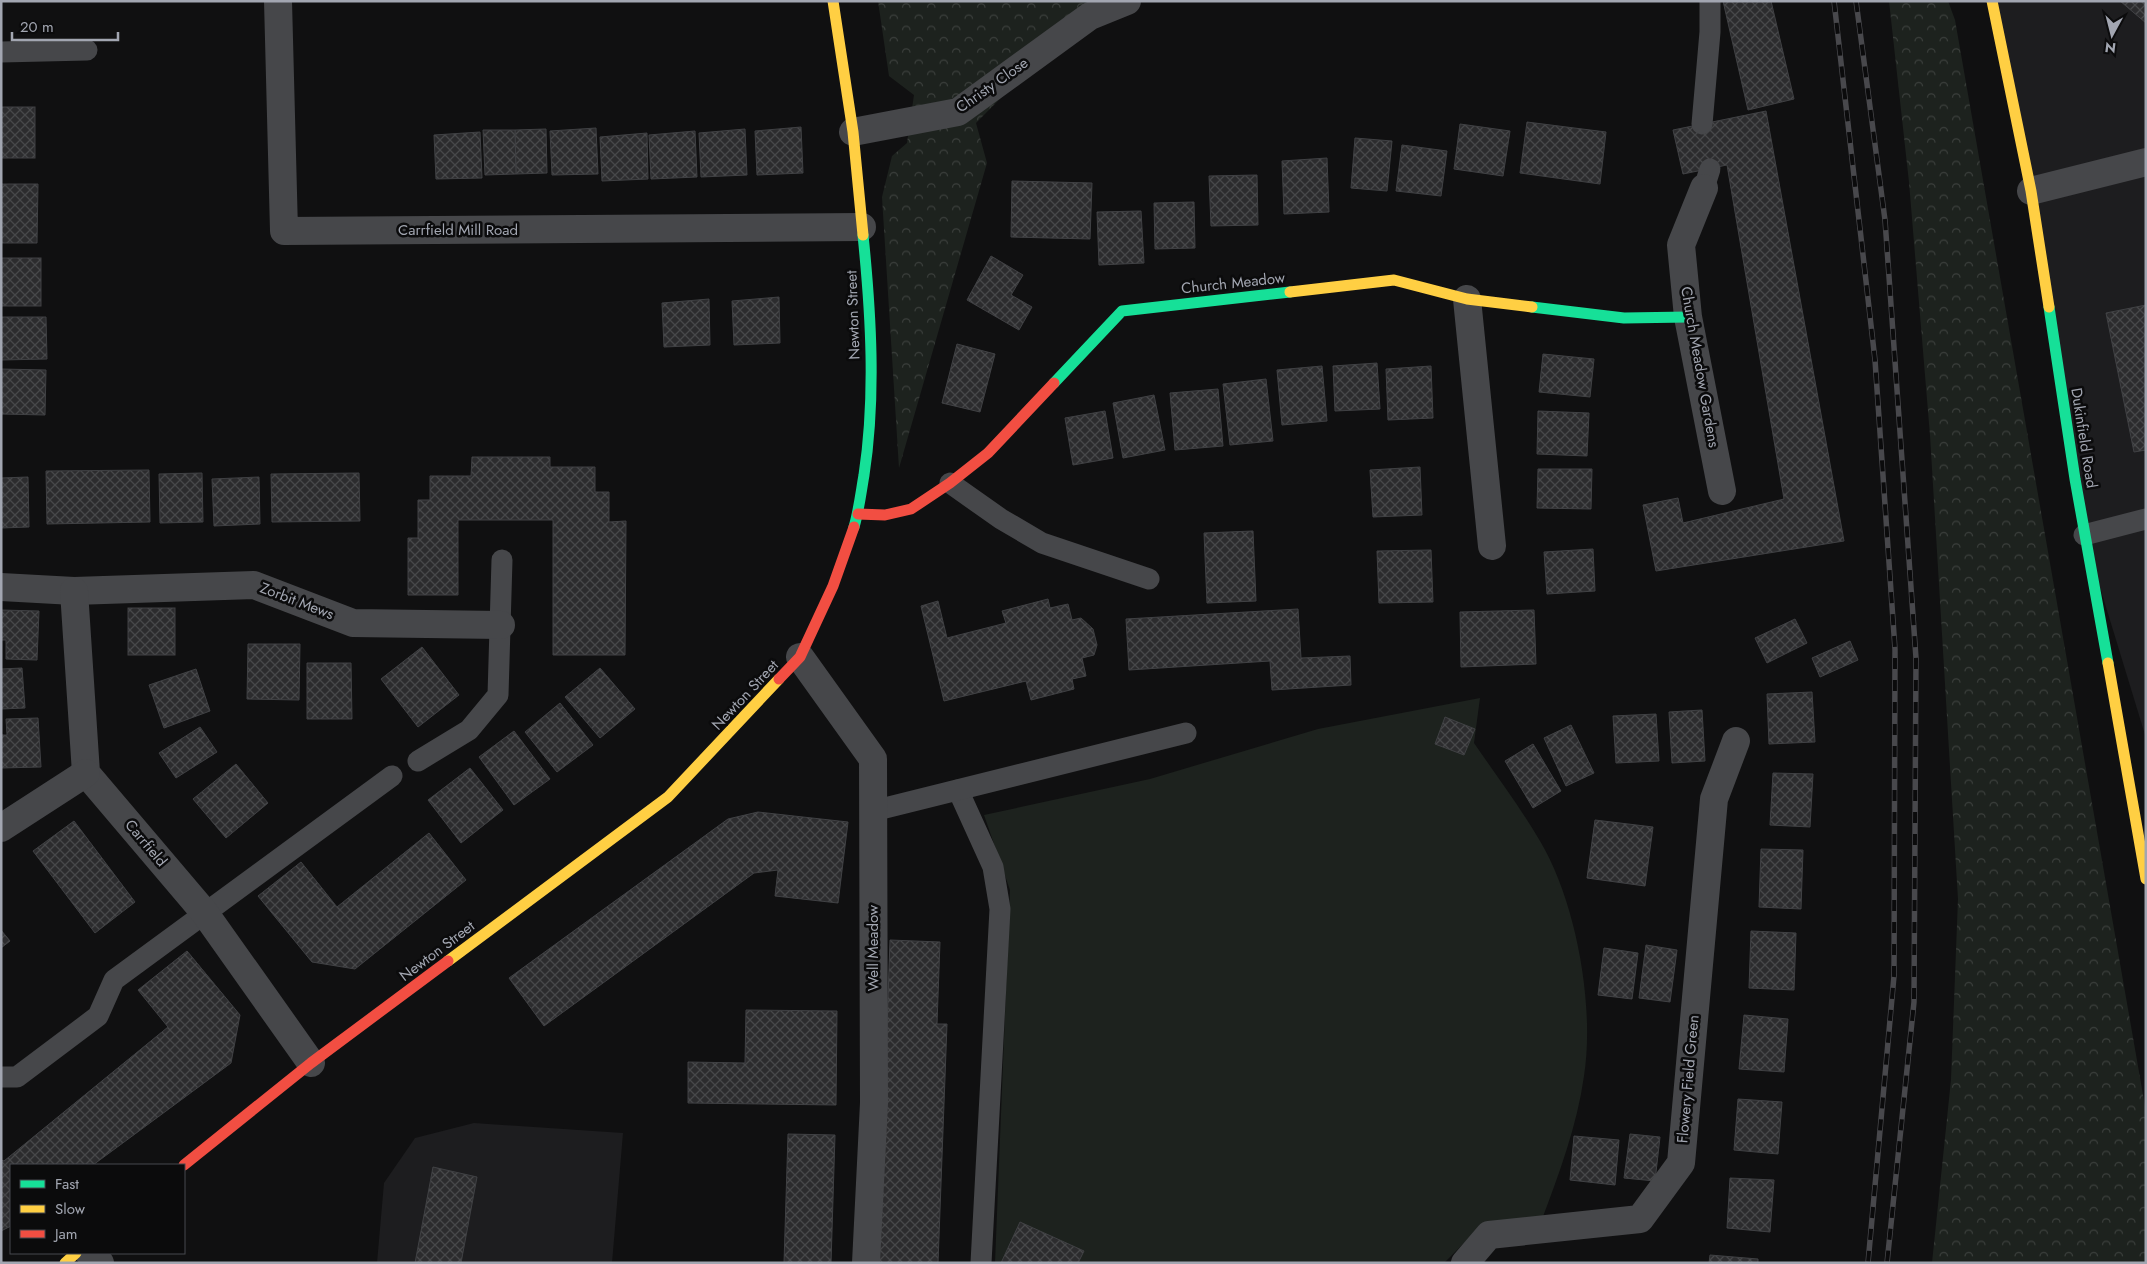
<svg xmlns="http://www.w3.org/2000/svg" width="2147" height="1264" font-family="Jost,sans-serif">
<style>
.built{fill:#1d1d1f}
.forest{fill:url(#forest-crowns)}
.pitch{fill:#1d221e}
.building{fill:url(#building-cross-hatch);stroke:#404144}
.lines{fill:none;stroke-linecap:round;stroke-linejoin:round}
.lane{stroke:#46474a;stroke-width:21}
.street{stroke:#46474a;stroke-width:28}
.fast{stroke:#16e098;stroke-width:11}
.slow{stroke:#ffcf43;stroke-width:11}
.jam{stroke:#f24e42;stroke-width:11}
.rail-casing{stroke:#48484c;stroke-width:5.5}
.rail{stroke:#0b0b0c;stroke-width:4;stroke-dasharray:11;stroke-linecap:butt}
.labels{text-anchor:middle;stroke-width:5;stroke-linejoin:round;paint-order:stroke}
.street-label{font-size:15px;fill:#a2a6b1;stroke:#0b0b0c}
</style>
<defs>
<pattern id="forest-crowns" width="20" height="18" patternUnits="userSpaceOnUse" patternTransform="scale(1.25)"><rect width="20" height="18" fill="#1d221e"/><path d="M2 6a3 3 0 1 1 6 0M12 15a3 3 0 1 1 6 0" fill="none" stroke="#3b3f3c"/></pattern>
<pattern id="building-cross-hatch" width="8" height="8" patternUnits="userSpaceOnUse" patternTransform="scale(1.25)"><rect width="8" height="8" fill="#2c2c2e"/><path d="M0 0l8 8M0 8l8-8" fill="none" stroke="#47484a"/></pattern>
</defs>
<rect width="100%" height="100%" fill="#101011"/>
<g class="built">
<polygon points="1992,1 2146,1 2146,738 2084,535"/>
<polygon points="474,1123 623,1133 612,1263 377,1263 384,1183 415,1138"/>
</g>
<g class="forest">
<polygon points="878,1 1097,1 976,123 987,163 899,468 882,197 892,156 907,143 914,95 889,76"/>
<polygon points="1889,1 1948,1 1955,20 2146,1112 2146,1263 1932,1263 1951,1080 1958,899 1930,435 1909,182"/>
</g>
<path class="pitch" d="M1480,698l-6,45c22,32 46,64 66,98 36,60 55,165 44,235 -7,50 -25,98 -43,146l-75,19 -22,22h-449l15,-373 -26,-75 166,-36 168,-50z"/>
<g class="building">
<polygon points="1723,1 1771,1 1794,99 1748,110"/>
<polygon points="2120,1 2146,1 2146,23"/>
<rect x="1" y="107" width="34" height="51"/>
<polygon points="1766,111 1844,541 1656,571 1643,505 1678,498 1683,523 1784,499 1727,165 1683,174 1673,130"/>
<polygon points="1527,122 1606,132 1600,184 1520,173"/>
<polygon points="1460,124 1510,131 1503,176 1454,169"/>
<polygon points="801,127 803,173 757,175 755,131"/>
<polygon points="596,128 598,174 552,175 550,131"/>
<polygon points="546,129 547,173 516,174 515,130"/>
<polygon points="745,129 747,175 701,177 699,133"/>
<polygon points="483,130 515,130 516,174 485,175"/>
<polygon points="695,131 697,177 651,179 649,135"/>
<polygon points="480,132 482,178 436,179 434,135"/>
<polygon points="647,133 648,179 602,181 600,137"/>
<polygon points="1355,138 1392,141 1387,191 1351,188"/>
<polygon points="1402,145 1447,151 1441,196 1396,191"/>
<polygon points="1327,158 1329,212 1284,214 1282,161"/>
<polygon points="1257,175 1258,225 1211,226 1209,176"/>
<polygon points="1012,181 1092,183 1090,239 1011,237"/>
<polygon points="1,184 38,184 37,243 1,243"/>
<polygon points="1194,202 1195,248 1155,249 1154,203"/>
<polygon points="1141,211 1144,263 1099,265 1097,212"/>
<polygon points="991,256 1023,275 1011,295 1032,307 1019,330 967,300"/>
<rect x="1" y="258" width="40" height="48"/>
<polygon points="779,297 780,343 734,345 732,301"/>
<polygon points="709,299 710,345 664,347 662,303"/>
<polygon points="2146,305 2146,450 2134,452 2106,313"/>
<polygon points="1,317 46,317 47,359 1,360"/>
<polygon points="957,344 995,354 980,412 942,403"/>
<polygon points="1543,354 1594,359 1590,397 1539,392"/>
<polygon points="1377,363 1380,409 1335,411 1333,366"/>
<polygon points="1322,366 1327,421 1282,425 1277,370"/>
<polygon points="1431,366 1433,418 1388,420 1386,369"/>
<polygon points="1,369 46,370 45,415 1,414"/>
<polygon points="1266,379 1273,441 1230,445 1223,384"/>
<polygon points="1218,389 1223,446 1175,450 1170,393"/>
<polygon points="1154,395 1165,450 1123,458 1113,403"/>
<polygon points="1105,411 1113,458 1073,465 1065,418"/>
<polygon points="1538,411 1589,413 1587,456 1537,454"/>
<polygon points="472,457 550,457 550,467 595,467 595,492 609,492 609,522 626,521 625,655 553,655 553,520 458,520 458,595 408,595 408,538 418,538 418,500 430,500 430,476 471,476"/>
<polygon points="1420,467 1422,515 1373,517 1370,470"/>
<polygon points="1538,469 1592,469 1591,509 1537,508"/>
<polygon points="149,470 150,522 47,524 46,471"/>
<polygon points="202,473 203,522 160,523 159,474"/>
<polygon points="359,473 360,521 272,522 271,474"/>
<polygon points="28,477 29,527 1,528 1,478"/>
<polygon points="259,477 260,524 214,526 212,479"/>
<polygon points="1253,531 1256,601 1207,603 1204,533"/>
<polygon points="1593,549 1595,591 1547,594 1544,552"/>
<polygon points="1431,550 1433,602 1379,603 1377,551"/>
<polygon points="1048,599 1050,608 1068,604 1072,620 1081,618 1093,629 1097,645 1094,655 1082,658 1086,676 1072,679 1074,689 1031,700 1026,681 944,701 921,606 938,601 947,638 1006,623 1002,611"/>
<rect x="128" y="608" width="47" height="47"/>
<polygon points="1298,609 1301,658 1350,656 1351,685 1272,690 1270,661 1129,670 1126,619"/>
<polygon points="1,610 39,611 37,660 6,659 6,640 1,640"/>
<polygon points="1534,610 1536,664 1461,667 1460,612"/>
<polygon points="1795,619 1807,643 1767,663 1755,638"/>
<polygon points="1850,641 1858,660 1820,677 1812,658"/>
<polygon points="248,644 300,644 299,700 247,699"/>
<polygon points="422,647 459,695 418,727 381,679"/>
<polygon points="307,663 351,663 352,719 307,719"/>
<polygon points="22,668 25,708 1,709 1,669"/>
<polygon points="600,668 635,709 600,738 565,697"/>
<polygon points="196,669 210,711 164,728 149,685"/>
<polygon points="1812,692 1815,742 1769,744 1767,694"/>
<polygon points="560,703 593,745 557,772 525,732"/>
<polygon points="1702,710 1705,761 1672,763 1669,712"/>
<polygon points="1656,714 1659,761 1616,763 1613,716"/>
<polygon points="1445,717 1475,729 1464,755 1435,744"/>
<polygon points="38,718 41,767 1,768 1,735 7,735 6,719"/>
<polygon points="1571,725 1594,773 1566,786 1544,738"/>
<polygon points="200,727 217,752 176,778 159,753"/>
<polygon points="514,731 550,779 514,805 479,757"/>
<polygon points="1533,744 1561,791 1533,808 1505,761"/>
<polygon points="236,764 268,803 226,838 193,799"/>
<polygon points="470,768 503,810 461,843 428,800"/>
<polygon points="1773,773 1813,774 1810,827 1770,825"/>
<polygon points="758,812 848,822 838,903 775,896 778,870 754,873 544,1026 509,978 728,819"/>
<polygon points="1595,820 1653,827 1645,886 1587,878"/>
<polygon points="74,821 135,902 95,933 33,851"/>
<polygon points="429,833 466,880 355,969 312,962 258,896 301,862 337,907"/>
<polygon points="1761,849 1803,850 1801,909 1759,907"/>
<polygon points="1,930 10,941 1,948"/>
<polygon points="1751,931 1796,933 1794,990 1749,988"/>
<polygon points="890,940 940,942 937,1024 947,1024 938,1263 879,1263"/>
<polygon points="1646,945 1677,950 1670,1002 1639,998"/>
<polygon points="1604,948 1638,953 1632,999 1598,995"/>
<polygon points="187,951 240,1015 231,1063 93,1165 11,1165 11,1226 1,1231 1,1160 4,1161 168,1027 138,990"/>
<polygon points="746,1010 837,1011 836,1105 688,1103 688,1062 745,1063"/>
<polygon points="1744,1015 1788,1019 1784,1072 1739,1069"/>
<polygon points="1738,1099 1782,1102 1778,1154 1734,1150"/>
<polygon points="788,1134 835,1135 831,1263 784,1263"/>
<polygon points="1630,1134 1660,1137 1655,1181 1624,1178"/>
<polygon points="1574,1136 1619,1140 1615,1185 1570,1180"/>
<polygon points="433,1167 477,1177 461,1263 415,1263"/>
<polygon points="1730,1178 1774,1180 1770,1232 1727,1228"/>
<polygon points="1020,1222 1084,1251 1078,1263 1001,1263"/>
<polygon points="1710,1255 1758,1259 1758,1263 1709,1263"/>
</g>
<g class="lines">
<g class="lane">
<polyline points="1,52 87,50"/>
<polyline points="1702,124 1710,32 1710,1"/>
<polyline points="1704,188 1710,169"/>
<polyline points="950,483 1001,519 1042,543 1149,579"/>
<polyline points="2084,535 2146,519"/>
<polyline points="418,761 469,730 498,695 502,560"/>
<polyline points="958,790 993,867 1000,909 981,1263"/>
<polyline points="873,811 1186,733"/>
<polyline points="1,1077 17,1077 98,1016 114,980 392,776"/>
</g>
<g class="street">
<polyline points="278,1 284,231 862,227"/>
<polyline points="853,132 958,112 1090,16 1127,1"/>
<polyline points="1704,188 1681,245 1688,317 1722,491"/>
<polyline points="2031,191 2146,162"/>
<polyline points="1467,299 1492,546"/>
<polyline points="1,587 74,591 254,585 353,623 501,625"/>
<polyline points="74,591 86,773 204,912 311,1063"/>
<polyline points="800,657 873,759 874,1103 866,1263"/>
<polyline points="1,828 86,773"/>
<polyline points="89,1253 100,1263"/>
<polyline points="1465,1263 1489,1235 1640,1219 1681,1163 1714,799 1736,741"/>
</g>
<g class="fast">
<polyline points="1532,307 1624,318 1688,317"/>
<polyline points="2049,307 2075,479 2108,663"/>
<polyline points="1054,383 1122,311 1290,292"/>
<path d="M854,527c5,-17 7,-35 10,-52 12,-79 7,-161 -1,-240"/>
</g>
<g class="slow">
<polyline points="833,1 853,132 863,235"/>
<polyline points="1992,1 2031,191 2049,307"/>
<polyline points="1290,292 1394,280 1467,299 1532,307"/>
<polyline points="2108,663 2146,879"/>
<polyline points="448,961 668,797 779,679"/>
<polyline points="65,1263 76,1253"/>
</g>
<g class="jam">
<polyline points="858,514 885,515 911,509 950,483 988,453 1054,383"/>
<polyline points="779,679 800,657 833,586 854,527"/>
<polyline points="184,1165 311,1063 448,961"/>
</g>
<defs>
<g id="rail">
<polyline points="1834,1 1875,360 1895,649 1894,976 1868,1263"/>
<polyline points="1856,1 1885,220 1916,658 1914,1002 1887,1263"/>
</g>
</defs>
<use href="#rail" class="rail-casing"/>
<use href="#rail" class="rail"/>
</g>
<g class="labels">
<g class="street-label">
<text transform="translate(992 85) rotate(-35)" y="5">Christy Close</text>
<text x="458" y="235">Carrfield Mill Road</text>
<text transform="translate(1233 283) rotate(-6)" y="5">Church Meadow</text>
<text transform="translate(853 315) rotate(-92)" y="5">Newton Street</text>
<text transform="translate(1700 367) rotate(80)" y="5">Church Meadow Gardens</text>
<text transform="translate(2084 438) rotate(81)" y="5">Dukinfield Road</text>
<text transform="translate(297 601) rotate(21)" y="5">Zorbit Mews</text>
<text transform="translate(745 695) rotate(-47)" y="5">Newton Street</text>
<text transform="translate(146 843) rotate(50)" y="5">Carrfield</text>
<text transform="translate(873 948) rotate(-90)" y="5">Well Meadow</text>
<text transform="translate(437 951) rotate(-37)" y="5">Newton Street</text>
<text transform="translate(1688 1079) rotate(-85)" y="5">Flowery Field Green</text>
</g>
</g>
<rect width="2147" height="1264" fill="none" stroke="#a2a6b1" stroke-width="5"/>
<rect x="10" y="1164" width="175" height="90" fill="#0b0b0c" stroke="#47494e"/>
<rect x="20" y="1180" width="25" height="8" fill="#16e098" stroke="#47494e"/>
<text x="55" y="1189" font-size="15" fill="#a2a6b1">Fast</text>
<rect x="20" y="1205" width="25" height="8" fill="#ffcf43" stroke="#47494e"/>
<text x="55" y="1214" font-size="15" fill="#a2a6b1">Slow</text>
<rect x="20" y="1230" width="25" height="8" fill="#f24e42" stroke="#47494e"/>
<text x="55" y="1239" font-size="15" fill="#a2a6b1">Jam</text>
<g transform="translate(2112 35) rotate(187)" stroke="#0b0b0c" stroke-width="4" paint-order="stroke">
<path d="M0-4L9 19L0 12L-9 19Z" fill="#a2a6b1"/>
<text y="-8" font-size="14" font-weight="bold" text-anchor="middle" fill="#a2a6b1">N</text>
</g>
<path d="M12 32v8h106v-8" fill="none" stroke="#a2a6b1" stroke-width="2.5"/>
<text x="20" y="32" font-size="15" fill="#a2a6b1" stroke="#0b0b0c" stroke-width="4" paint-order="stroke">20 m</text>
</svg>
